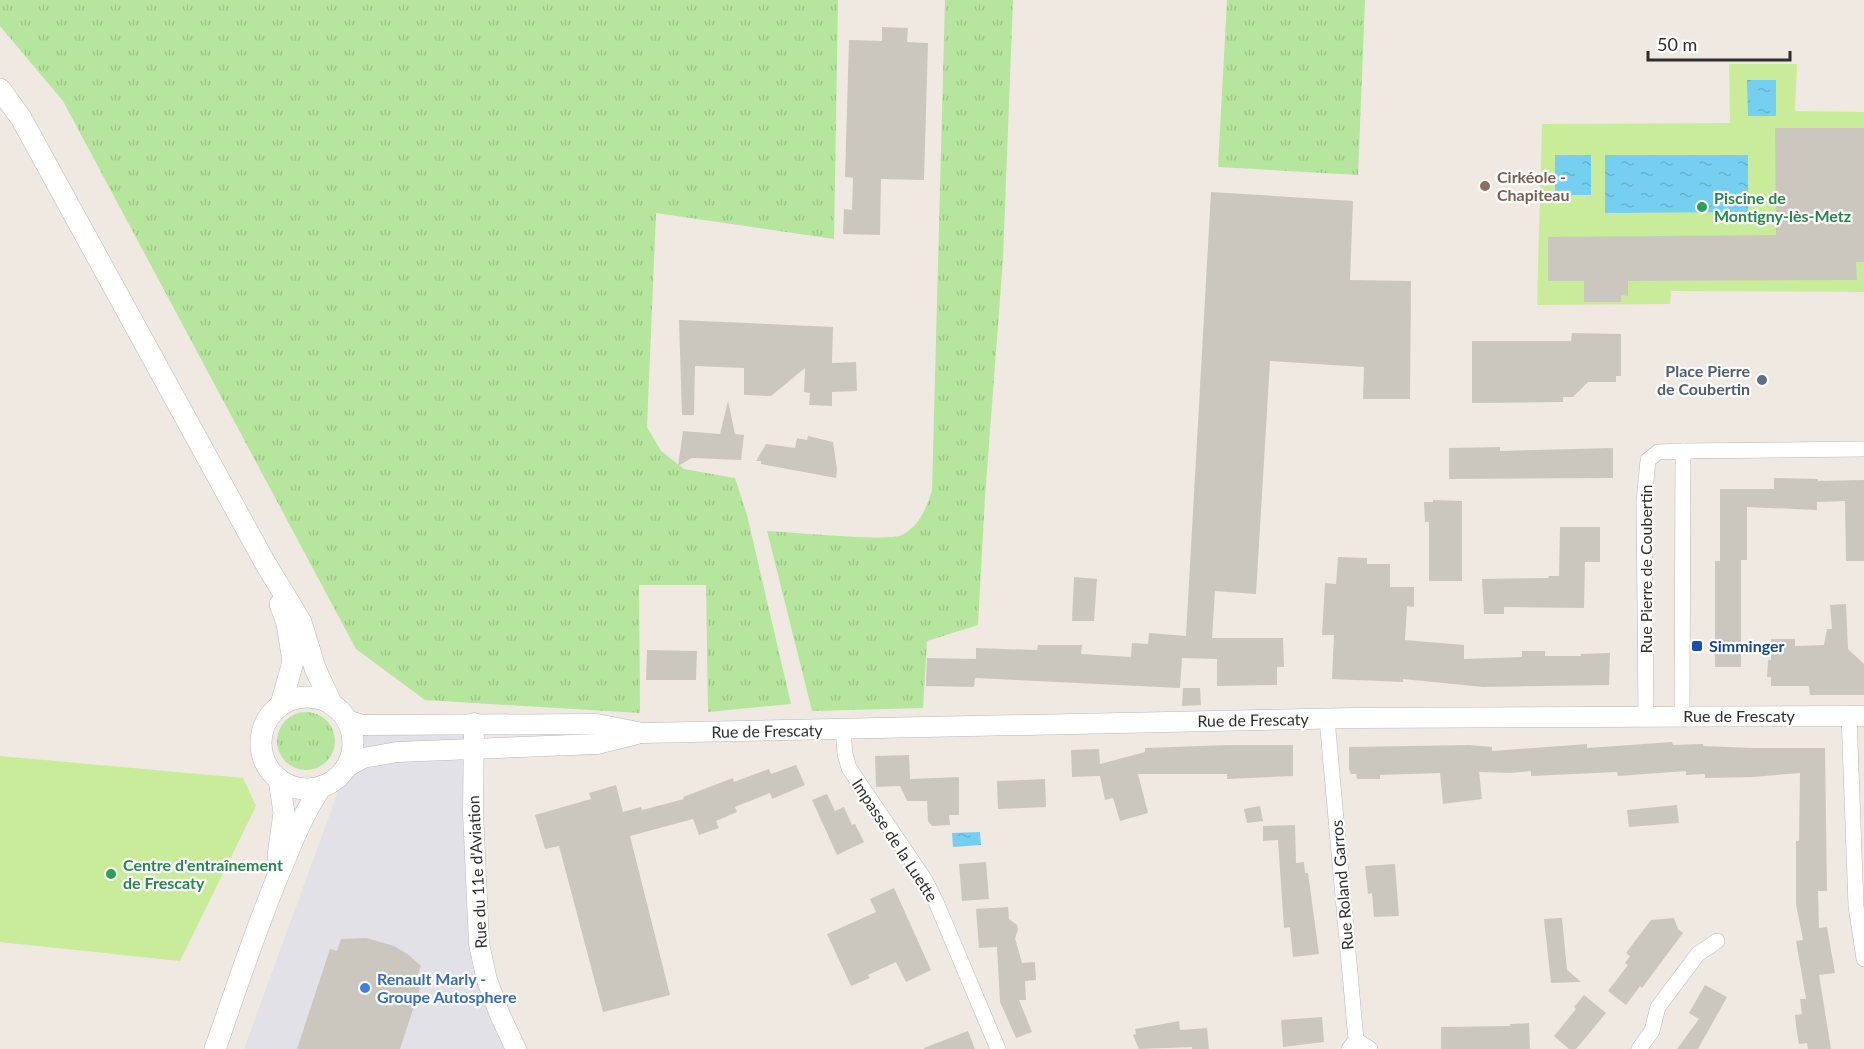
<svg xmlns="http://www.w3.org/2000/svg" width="1864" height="1049" font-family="Lato,sans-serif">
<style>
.industrial{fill:#e3e1e8}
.grass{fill:url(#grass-tufts)}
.pitch{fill:#c9ec9a}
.water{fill:url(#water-ripples)}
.building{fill:#cbc7bf}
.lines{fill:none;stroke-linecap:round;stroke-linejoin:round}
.minor-casing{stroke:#b4b7c1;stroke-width:16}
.tertiary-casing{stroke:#b4b7c1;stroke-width:21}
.secondary-casing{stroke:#b4b7c1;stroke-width:22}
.minor{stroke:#fff;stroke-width:15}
.tertiary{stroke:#fff;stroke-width:20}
.secondary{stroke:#fff;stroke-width:21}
.education-dot{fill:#8d6e63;stroke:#fff;stroke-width:2}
.leisure-dot{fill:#2e9e5b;stroke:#fff;stroke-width:2}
.service-dot{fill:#5c6f8a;stroke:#fff;stroke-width:2}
.transit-dot{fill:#1a4fb4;stroke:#fff;stroke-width:2}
.shop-dot{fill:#3f7fe0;stroke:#fff;stroke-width:2}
.labels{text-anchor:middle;stroke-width:4.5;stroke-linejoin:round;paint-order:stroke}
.education-label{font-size:16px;font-weight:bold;fill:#785e54;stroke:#fff;text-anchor:start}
.leisure-label{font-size:16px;font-weight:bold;fill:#27864d;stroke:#fff;text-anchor:start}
.service-label{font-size:16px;font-weight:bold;fill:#4e5e75;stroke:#fff;text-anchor:end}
.street-label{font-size:16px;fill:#2e2e2e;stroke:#fff}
.transit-label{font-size:16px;font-weight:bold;fill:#164399;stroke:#fff;text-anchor:start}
.shop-label{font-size:16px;font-weight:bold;fill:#366cbe;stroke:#fff;text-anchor:start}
</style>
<defs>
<pattern id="grass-tufts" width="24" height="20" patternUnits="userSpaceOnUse" patternTransform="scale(1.5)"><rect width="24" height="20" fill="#b6e59e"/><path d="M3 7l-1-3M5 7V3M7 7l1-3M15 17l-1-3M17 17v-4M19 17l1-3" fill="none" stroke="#9dc588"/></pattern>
<pattern id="water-ripples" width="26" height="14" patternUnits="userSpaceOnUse" patternTransform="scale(1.5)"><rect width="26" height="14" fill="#75cff0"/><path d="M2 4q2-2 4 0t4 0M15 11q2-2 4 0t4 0" fill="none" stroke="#66b2ce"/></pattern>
</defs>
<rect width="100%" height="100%" fill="#efe9e1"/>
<polygon class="industrial" points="474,723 479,944 516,1049 244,1049 351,756 353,743 351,731"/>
<g class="grass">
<polygon points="0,0 838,0 834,239 656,213 647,427 661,451 684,469 735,478 747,515 791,704 708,712 706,585 639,585 640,713 425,700 356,649 63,101 0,26"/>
<path d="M945,0h68l-10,259 -18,238 -7,128 -51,16 -4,67 -111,3 -45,-180c22,1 121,11 135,4 18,-10 24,-26 30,-45z"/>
<polygon points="1227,0 1365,0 1358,175 1218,167"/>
<circle cx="306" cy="741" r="29"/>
</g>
<g class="pitch">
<polygon points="1729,64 1797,64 1795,111 1864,112 1864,292 1671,291 1670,304 1537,305 1542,124 1730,123"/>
<polygon points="0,756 243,778 256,806 180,961 0,942"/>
</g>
<g class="water">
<polygon points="1747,80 1776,80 1776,116 1748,116"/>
<rect x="1555" y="155" width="36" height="40"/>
<polygon points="1605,155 1748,155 1748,212 1605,213"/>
<polygon points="980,832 981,845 953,847 952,833"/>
</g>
<g class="building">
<polygon points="882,27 908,28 907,42 928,43 924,180 881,179 880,235 843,234 844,209 852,210 853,178 845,177 849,40 882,41"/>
<polygon points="1775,128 1864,128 1864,262 1856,262 1857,280 1628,281 1628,296 1621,295 1621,302 1584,302 1584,281 1548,281 1548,237 1776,235"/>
<polygon points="1211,192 1353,201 1350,280 1411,281 1410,399 1363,399 1364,367 1270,361 1256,594 1215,591 1212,638 1283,638 1284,667 1277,667 1277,685 1217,686 1217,659 1182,658 1180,688 975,678 974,687 926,686 927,658 976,659 976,648 1037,650 1038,645 1082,645 1081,654 1131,657 1132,643 1148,644 1149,633 1186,636"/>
<polygon points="679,320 833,327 832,363 856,362 857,391 832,392 832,406 809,405 810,393 804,392 805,368 771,396 744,395 744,368 695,366 694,415 682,415"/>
<polygon points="1572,333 1621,334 1621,376 1616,376 1616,382 1588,382 1573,397 1563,397 1563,402 1472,403 1472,341 1571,341"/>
<polygon points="728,401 735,434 744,435 741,460 692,458 678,466 683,431 720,434"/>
<polygon points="808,436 833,442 837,469 836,478 761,464 761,461 756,461 766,444 795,448 797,438 807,440"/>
<polygon points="1500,447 1500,451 1613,448 1613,478 1449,479 1449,448"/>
<polygon points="1774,478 1818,479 1818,481 1864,480 1864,561 1846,561 1845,501 1817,502 1817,510 1747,507 1747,560 1741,560 1741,667 1715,667 1715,561 1720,561 1720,489 1774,489"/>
<polygon points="1433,500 1462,501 1462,581 1429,581 1429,522 1425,522 1424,502 1433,502"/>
<polygon points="1560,527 1600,527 1600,562 1585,562 1584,608 1504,607 1504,614 1484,614 1482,579 1548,578 1549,576 1559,576"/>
<polygon points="1338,557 1367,558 1367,564 1390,564 1390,587 1414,587 1414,607 1407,606 1405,640 1464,645 1464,659 1522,657 1522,651 1545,651 1545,656 1581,656 1581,654 1610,653 1609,685 1483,687 1403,679 1403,682 1332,679 1334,635 1322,635 1325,583 1336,584"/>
<polygon points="1074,577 1097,579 1094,621 1072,621"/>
<polygon points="1846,604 1848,649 1864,664 1864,695 1810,695 1809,686 1771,686 1771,677 1767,677 1768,660 1771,660 1771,639 1795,639 1795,646 1824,645 1827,629 1832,629 1830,605"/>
<polygon points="647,650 697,651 696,680 646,680"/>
<polygon points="1183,688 1200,688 1201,705 1182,706"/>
<polygon points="1672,742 1673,745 1703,744 1703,746 1752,748 1825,748 1827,891 1818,891 1819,928 1827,927 1835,973 1819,975 1831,1049 1808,1049 1807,1043 1799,1044 1796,1026 1795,1015 1802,1014 1800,999 1806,999 1796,941 1803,940 1796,904 1796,841 1799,841 1800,773 1753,777 1705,778 1705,774 1686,775 1686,771 1618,776 1617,772 1531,776 1531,771 1510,773 1479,772 1482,799 1443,804 1440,773 1380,775 1380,779 1357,779 1356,774 1351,774 1349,769 1349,747 1469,745 1492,747 1492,751 1587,744 1587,748"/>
<polygon points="1227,745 1293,745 1293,776 1227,779 1227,774 1138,774 1148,813 1120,821 1113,798 1105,800 1100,776 1072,777 1071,750 1099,749 1100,764 1145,752 1145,748"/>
<polygon points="909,755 910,779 959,777 959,815 949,815 950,825 932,826 928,821 927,801 907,801 900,786 876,787 875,756"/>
<polygon points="796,765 805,785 772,799 770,793 735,807 737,812 716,821 719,828 699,835 693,819 630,836 670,995 603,1012 559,846 545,849 535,815 591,799 589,793 616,785 623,812 641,807 642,810 684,799 683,797 733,778 734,782 769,769 771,774"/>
<polygon points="1045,779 1046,807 998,809 997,781"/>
<polygon points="827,794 835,811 844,807 852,825 855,824 864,842 837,855 812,800"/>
<polygon points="1677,805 1679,823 1629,827 1627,810"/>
<polygon points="1260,806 1263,821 1247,823 1244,809"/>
<polygon points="1295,825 1296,863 1304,862 1305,873 1308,873 1319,954 1293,957 1290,927 1284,928 1278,840 1263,841 1263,826"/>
<polygon points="986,862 989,899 962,901 959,864"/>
<polygon points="1395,864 1399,916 1374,917 1372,893 1368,894 1365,866"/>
<polygon points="894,888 931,970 906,982 896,962 868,975 870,978 851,986 827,934 876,912 870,899"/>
<polygon points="1008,907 1009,919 1017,925 1018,930 1015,938 1022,963 1035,962 1036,980 1025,981 1026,1000 1019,1000 1032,1032 1016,1038 1000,1002 997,947 979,948 976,909"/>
<polygon points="1562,918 1567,970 1581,982 1551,983 1544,919"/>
<polygon points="1674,918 1678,929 1683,933 1642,988 1640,986 1626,1005 1608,991 1628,965 1625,963 1630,956 1626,953 1651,920"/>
<polygon points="366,938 394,946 409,955 421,966 417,977 423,979 400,1049 297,1049 330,949 337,951 341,939"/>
<polygon points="1705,985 1727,997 1698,1049 1677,1049 1699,1019 1689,1013"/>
<polygon points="1584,995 1606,1013 1576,1049 1569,1049 1554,1036 1576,1009 1574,1007"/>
<polygon points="1322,1017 1324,1042 1283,1047 1281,1020"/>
<polygon points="1179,1021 1180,1030 1207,1028 1209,1049 1192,1049 1192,1047 1139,1049 1138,1047 1133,1035 1136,1034 1135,1029"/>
<polygon points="1529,1023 1530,1049 1441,1049 1441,1027 1510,1026 1510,1024"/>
<polygon points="968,1031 975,1049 924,1049 924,1048"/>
</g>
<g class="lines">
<defs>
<g id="minor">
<polyline points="1683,451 1864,449"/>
<polyline points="1849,715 1856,906 1864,959"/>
<polyline points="1646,716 1644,502 1648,460 1658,452 1683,451 1682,716"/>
<polyline points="1327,719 1356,1040 1349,1049"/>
<polyline points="843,729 845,754 849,768 925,880 936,902 998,1049"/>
<polyline points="1356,1040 1370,1049"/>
<polyline points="1639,1049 1652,1031 1658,1007 1698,954 1717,941"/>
</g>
<g id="tertiary">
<polyline points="347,720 362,725 597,724 643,733 1355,718 1864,716"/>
<polyline points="474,723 473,812 479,944 487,980 500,1015 516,1049"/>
<polyline points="345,768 363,758 397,752 597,744 637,734"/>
</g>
<g id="secondary">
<polyline points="0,89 21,118 264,561 301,622 315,668 332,705"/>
<polyline points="280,604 287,623 293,662 281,704"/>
<circle cx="307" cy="743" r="46"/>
<polyline points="278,856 284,813 279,779"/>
<path d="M215,1049c22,-62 42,-125 68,-185 11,-27 22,-54 39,-78"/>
</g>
</defs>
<use href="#minor" class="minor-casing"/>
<use href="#tertiary" class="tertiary-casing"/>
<use href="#secondary" class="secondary-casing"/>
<use href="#minor" class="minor"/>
<use href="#tertiary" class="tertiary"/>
<use href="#secondary" class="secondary"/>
</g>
<circle class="education-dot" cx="1485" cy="186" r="6"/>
<g class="leisure-dot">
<circle cx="1702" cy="207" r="6"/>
<circle cx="111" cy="874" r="6"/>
</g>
<circle class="service-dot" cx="1762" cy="380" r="6"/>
<rect class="transit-dot" x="1691" y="640" width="12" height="12" rx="3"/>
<circle class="shop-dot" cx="365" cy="988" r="6"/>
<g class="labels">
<g class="education-label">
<text x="1497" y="183">Cirkéole -<tspan x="1497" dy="18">Chapiteau</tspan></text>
</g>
<g class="leisure-label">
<text x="1714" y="204">Piscine de<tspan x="1714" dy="18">Montigny-lès-Metz</tspan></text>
<text x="123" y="871">Centre d'entraînement<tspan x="123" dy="18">de Frescaty</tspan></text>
</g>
<g class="service-label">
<text x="1750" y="377">Place Pierre<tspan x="1750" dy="18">de Coubertin</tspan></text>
</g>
<g class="street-label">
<text transform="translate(1646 569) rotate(-90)" y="6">Rue Pierre de Coubertin</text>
<text x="1739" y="722">Rue de Frescaty</text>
<text transform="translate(1253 720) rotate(-1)" y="6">Rue de Frescaty</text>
<text transform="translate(767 731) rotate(-1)" y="6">Rue de Frescaty</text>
<text transform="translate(895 840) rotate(57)" y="6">Impasse de la Luette</text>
<text transform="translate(477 872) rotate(-93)" y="6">Rue du 11e d'Aviation</text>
<text transform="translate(1342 885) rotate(-95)" y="6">Rue Roland Garros</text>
</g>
<g class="transit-label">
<text x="1709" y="652">Simminger</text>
</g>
<g class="shop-label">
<text x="377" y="985">Renault Marly -<tspan x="377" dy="18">Groupe Autosphere</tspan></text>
</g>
</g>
<path d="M1648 51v9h142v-9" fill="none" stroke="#2e2e2e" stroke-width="3"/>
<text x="1657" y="51" font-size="18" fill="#2e2e2e" stroke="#ffffff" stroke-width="4.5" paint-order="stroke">50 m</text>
</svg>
